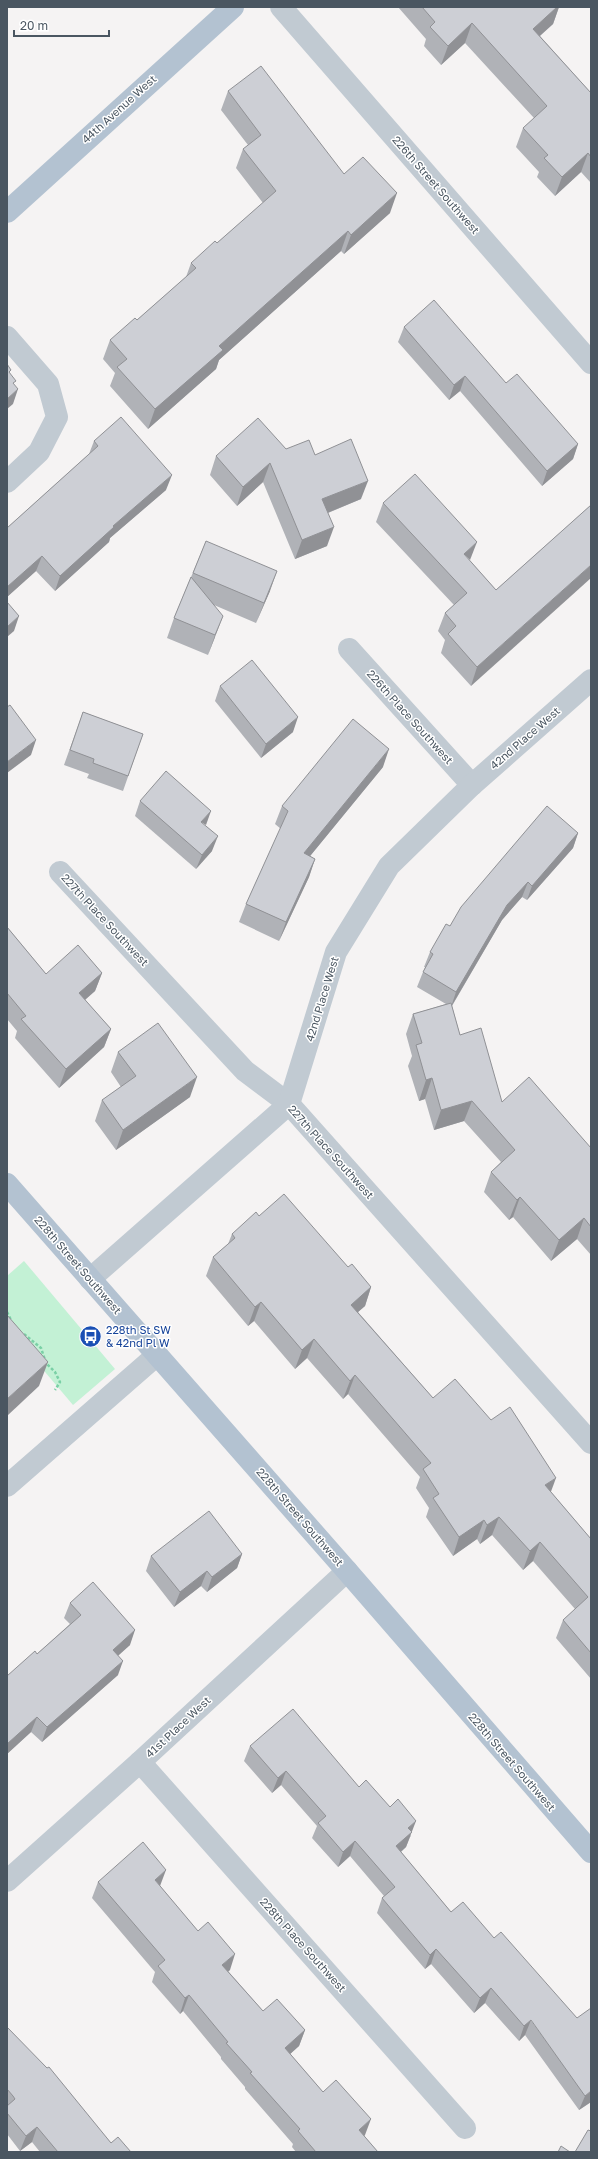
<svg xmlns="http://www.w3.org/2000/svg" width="598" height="2159" font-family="'Golos Text',sans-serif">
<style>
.green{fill:#c3f1d5}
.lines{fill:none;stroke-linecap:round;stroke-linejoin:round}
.path{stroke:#7ad0a6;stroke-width:2.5;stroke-dasharray:3 2;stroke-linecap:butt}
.minor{stroke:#c1cad2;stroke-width:22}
.major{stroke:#b3c2d1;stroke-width:22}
.wall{fill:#b0b2b7}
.shaded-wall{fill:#909195}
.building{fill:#cdcfd5;stroke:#909195}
.labels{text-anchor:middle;stroke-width:3;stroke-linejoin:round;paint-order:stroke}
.street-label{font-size:11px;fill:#4a5661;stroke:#fff}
.transit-label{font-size:11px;fill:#164399;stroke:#fff;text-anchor:start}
</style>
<rect width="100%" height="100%" fill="#f5f3f3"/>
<polygon class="green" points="24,1261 115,1369 73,1405 7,1327 7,1276"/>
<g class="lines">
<g class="path">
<polyline points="7,1312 11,1320"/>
<polyline points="24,1334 41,1348 46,1363 55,1372 60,1382 55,1390"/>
</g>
<g class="minor">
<polyline points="281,7 591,363"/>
<polyline points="7,337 48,384 57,417 39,452 7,482"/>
<polyline points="349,649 472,785"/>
<polyline points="60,872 245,1071 289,1104 591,1443"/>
<polyline points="90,1279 289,1104 336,952 389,866 472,785 591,680"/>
<polyline points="7,1486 157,1355"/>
<polyline points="140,1762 465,2128"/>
<polyline points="7,1881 140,1762 347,1571"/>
</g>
<g class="major">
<polyline points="7,212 233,7"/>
<polyline points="7,1184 347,1571 591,1852"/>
</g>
</g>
<g class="wall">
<polygon points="398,7 559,7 553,24 540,36 591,93 591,183 581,172 555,196 537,177 539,172 516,147 523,128 534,118 465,43 441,65 424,46 426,39"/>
<polygon points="228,91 344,174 390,213 344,254 341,251 219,360 216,369 148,429 110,386 115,373 103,359 110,340 137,320 186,277 191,263 217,243 263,203 236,168 243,149 248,145 221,110"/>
<polygon points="404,327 506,383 578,444 573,459 542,486 460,391 449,400 398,342"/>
<polygon points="94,441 166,490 110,538 109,542 55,591 36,571 7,597 7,528 89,454"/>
<polygon points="286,449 315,455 361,499 328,513 327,546 295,559 263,482 237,506 210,475 216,456"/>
<polygon points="383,503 470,561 496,590 591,505 471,686 441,653 445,640 438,631 445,613 454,605 376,522"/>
<polygon points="206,541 270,591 256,623 214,605 215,637 208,655 167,638 174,618"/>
<polygon points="220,686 293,732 261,758 215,701"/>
<polygon points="83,712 143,734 123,791 87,778 89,774 64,765"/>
<polygon points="383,767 310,856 315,859 309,877 279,941 239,922 246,904 281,829 275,824 282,806"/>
<polygon points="140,801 206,826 212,851 196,869 135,816"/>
<polygon points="578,833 573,848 527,900 522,897 502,920 452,1006 460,1035 502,1102 591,1148 591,1255 577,1239 551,1261 513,1217 509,1220 484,1192 491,1172 501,1162 464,1121 434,1130 425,1099 419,1101 408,1066 412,1056 406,1034 413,1014 446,1004 417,987 425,967 424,967 430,952 450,926"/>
<polygon points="7,927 46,974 102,973 95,991 85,1000 111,1029 104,1047 59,1088 15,1038 17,1031 7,1019"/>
<polygon points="118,1052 190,1097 116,1150 95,1121 102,1100 121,1087 111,1072"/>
<polygon points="259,1216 348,1267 371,1287 365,1306 358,1312 433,1398 551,1492 591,1539 591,1679 556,1638 563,1620 575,1609 533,1561 523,1570 492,1535 480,1544 477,1539 453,1556 426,1517 429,1508 416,1488 420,1477 348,1394 343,1399 307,1358 295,1369 254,1321 248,1326 206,1276 213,1257 228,1244 232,1234"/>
<polygon points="242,1554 237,1568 207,1592 201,1586 174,1607 146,1571 151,1556"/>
<polygon points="70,1603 130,1645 118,1655 118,1675 42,1742 31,1732 7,1754 7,1676 37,1654 70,1624 64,1618"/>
<polygon points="250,1746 359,1787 411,1836 410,1837 406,1847 401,1852 451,1912 591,2102 579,2110 525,2035 519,2041 485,2003 474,2013 431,1964 425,1969 377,1913 382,1898 384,1896 350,1856 338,1867 312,1838 317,1826 281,1785 272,1793 244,1761"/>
<polygon points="98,1882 160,1886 230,1970 228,1971 263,2011 305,2030 299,2046 290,2054 323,2092 365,2135 364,2136 378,2152 296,2152 292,2147 293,2144 245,2089 245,2087 221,2059 221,2057 183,2011 180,2014 152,1982 155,1972 92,1898"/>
<polygon points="7,2027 111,2143 131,2152 40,2152 32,2142 20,2151 7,2134"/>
</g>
<g class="shaded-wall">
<polygon points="557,7 559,7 553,24 526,48 533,29"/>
<polygon points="472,23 465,43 441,65 448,46"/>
<polygon points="588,153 581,172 555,196 562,177"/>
<polygon points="397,193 390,213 344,254 351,235"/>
<polygon points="348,231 341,251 219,360 216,369 148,429 155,409 219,346"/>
<polygon points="465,376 460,391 449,400 454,385"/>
<polygon points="18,389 13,404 7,409 7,399"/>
<polygon points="578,444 573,459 542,486 547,471"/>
<polygon points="270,463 263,482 237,506 243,487"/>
<polygon points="172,475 166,490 110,538 109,542 55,591 60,576 113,526"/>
<polygon points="368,481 361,499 315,518 322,499"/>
<polygon points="334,527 327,546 295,559 302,540"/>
<polygon points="477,542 470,560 464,554"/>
<polygon points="42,556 36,571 7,597 7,587"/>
<polygon points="591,565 591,578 471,686 477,667"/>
<polygon points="277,571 270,591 256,623 264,603"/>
<polygon points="19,616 14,631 7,637 7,627"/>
<polygon points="223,616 215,637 208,655 215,635"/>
<polygon points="298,717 293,732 261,758 266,744"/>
<polygon points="36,740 31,755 7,773 7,762"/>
<polygon points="389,749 383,767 297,872 304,853"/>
<polygon points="211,811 206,825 201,822"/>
<polygon points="578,833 573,848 527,900 532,886"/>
<polygon points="218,836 212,851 196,869 202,855"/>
<polygon points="315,859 309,877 279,941 286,922"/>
<polygon points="528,882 522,897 502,920 451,1007 456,992 507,905"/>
<polygon points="102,973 95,991 72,1011 79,993"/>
<polygon points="111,1029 104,1047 59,1088 66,1069"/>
<polygon points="197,1077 190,1097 116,1150 123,1130"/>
<polygon points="432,1078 425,1099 419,1101 426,1080"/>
<polygon points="472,1101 464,1121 434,1130 441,1110"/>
<polygon points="520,1197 513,1217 509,1220 517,1200"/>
<polygon points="584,1218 577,1239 551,1261 559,1240"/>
<polygon points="371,1287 365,1306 344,1324 351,1305"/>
<polygon points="261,1302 254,1321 248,1326 255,1307"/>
<polygon points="314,1339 307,1358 295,1369 302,1350"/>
<polygon points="48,1362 39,1386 7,1416 7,1399"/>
<polygon points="355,1375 348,1394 343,1399 350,1381"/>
<polygon points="556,1478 549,1497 545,1485"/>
<polygon points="499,1517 492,1535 480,1544 487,1525"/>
<polygon points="484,1520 477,1539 453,1556 459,1537"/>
<polygon points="540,1542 533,1561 523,1570 530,1551"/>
<polygon points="242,1554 237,1568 207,1592 212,1577"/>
<polygon points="207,1571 201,1586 174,1607 180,1592"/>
<polygon points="135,1630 130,1645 108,1665 113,1650"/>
<polygon points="123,1661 118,1675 42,1742 47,1727"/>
<polygon points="37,1717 31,1732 7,1754 7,1744"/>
<polygon points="286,1771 281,1785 272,1793 278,1778"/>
<polygon points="416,1821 406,1847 390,1861 396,1846 408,1828"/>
<polygon points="355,1841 350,1856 338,1867 343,1852"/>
<polygon points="166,1870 160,1886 155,1880"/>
<polygon points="436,1949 431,1964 425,1969 430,1955"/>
<polygon points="235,1954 230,1970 217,1981 222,1965"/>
<polygon points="491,1988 485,2003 474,2013 480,1998"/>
<polygon points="189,1995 183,2011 180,2014 185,1998"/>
<polygon points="531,2020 525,2035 519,2041 524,2026"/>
<polygon points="305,2030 299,2046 279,2064 285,2048"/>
<polygon points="591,2091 591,2102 579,2110 585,2096"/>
<polygon points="371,2119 365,2135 353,2146 359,2130"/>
<polygon points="37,2127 32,2142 20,2151 26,2136"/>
</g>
<g class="building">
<polygon points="422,7 557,7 533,29 591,93 591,157 588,153 562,177 544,158 548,155 523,128 547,106 472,23 448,46 430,27 435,22"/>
<polygon points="261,66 344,174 363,157 397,193 351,235 348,231 219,346 223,350 155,409 117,367 127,359 110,340 135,318 137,320 196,268 191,263 215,241 217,243 276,191 243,149 261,135 228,91"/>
<polygon points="434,300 506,383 517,374 578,444 547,471 465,376 454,385 404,327"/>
<polygon points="7,364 11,370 9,372 16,381 13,383 18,389 7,399"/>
<polygon points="121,417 172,475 113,526 114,527 60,576 42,556 7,587 7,528 98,446 94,441"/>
<polygon points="258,418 286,449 309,440 315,455 351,439 368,481 322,499 334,527 302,540 270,463 243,487 216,456"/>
<polygon points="415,474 477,542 464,554 496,590 591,505 591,565 477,667 448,634 456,626 445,613 467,593 383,503"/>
<polygon points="206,541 277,571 264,603 193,573"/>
<polygon points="191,577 223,616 215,635 174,618"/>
<polygon points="7,602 19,616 7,627"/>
<polygon points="252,660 298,717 266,744 220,686"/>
<polygon points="10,705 36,740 7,762 7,707"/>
<polygon points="83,712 143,734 128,776 93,763 94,759 70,750"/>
<polygon points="353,719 389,749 304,853 315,859 286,922 246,904 288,811 282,806"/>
<polygon points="166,771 211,811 201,822 218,836 202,855 140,801"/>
<polygon points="547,806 578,833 532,886 528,882 507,905 456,992 423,972 433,954 430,952 446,924 450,926 461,907"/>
<polygon points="7,927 46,974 78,945 102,973 79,993 111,1029 66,1069 21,1019 26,1016 7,993"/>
<polygon points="451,1003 460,1035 481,1028 502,1102 529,1077 591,1148 591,1227 584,1218 559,1240 520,1197 517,1200 491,1172 515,1150 472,1101 441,1110 432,1078 426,1080 416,1045 422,1043 413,1014"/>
<polygon points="158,1023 197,1077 123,1130 102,1100 136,1076 118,1052"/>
<polygon points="284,1194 348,1267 352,1264 371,1287 351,1305 433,1398 455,1379 491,1420 510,1407 556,1478 545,1485 591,1539 591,1653 563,1620 588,1597 540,1542 530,1551 499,1517 487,1525 484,1520 459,1537 433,1498 439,1494 423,1469 431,1463 355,1375 350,1381 314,1339 302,1350 261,1302 255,1307 213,1257 235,1238 232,1234 256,1212 259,1216"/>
<polygon points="7,1315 48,1362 7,1399"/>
<polygon points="209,1511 242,1554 212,1577 207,1571 180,1592 151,1556"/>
<polygon points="93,1582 135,1630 113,1650 123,1661 47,1727 37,1717 7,1744 7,1676 35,1651 37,1654 81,1615 70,1603"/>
<polygon points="293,1709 359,1787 366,1780 390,1807 398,1799 416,1821 408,1828 412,1832 396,1846 451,1912 463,1902 494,1938 501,1932 577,2018 591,2008 591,2091 585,2096 531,2020 524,2026 491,1988 480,1998 436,1949 430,1955 382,1898 395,1887 355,1841 343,1852 318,1823 326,1816 286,1771 278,1778 250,1746"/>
<polygon points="143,1842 166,1870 155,1880 198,1931 208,1922 235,1954 222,1965 263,2011 277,1999 305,2030 285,2048 323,2092 336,2080 371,2119 359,2130 378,2152 316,2152 298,2131 300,2129 250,2073 252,2072 226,2043 228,2042 189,1995 185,1998 158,1966 165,1960 98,1882"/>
<polygon points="7,2027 47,2068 49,2067 111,2143 118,2137 131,2152 58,2152 37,2127 26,2136 7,2113 7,2106 15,2099 13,2096 7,2089"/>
<polygon points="588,2130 591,2131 591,2152 575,2152"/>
<polygon points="561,2146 570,2152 558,2152"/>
</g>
<defs>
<symbol id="bus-disc" viewBox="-11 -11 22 22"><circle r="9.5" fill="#1a4fb4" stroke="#fff"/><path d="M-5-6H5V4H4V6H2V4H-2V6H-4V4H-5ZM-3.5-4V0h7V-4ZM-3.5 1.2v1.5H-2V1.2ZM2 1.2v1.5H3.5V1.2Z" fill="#fff"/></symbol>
</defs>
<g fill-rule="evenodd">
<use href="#bus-disc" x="78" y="1324" width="25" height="25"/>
</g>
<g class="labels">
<g class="street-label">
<text transform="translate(119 109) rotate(-42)" y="4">44th Avenue West</text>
<text transform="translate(436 185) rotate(49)" y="4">226th Street Southwest</text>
<text transform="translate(410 717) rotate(48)" y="4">226th Place Southwest</text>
<text transform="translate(525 738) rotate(-41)" y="4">42nd Place West</text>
<text transform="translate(105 920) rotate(47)" y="4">227th Place Southwest</text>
<text transform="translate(322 999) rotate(-73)" y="4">42nd Place West</text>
<text transform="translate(331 1152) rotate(48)" y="4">227th Place Southwest</text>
<text transform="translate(78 1265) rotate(49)" y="4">228th Street Southwest</text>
<text transform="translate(300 1517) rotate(49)" y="4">228th Street Southwest</text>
<text transform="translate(178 1727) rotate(-43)" y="4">41st Place West</text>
<text transform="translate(512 1762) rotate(49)" y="4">228th Street Southwest</text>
<text transform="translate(303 1945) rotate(48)" y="4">228th Place Southwest</text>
</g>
<g class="transit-label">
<text x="106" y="1334">228th St SW<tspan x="106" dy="13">&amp; 42nd Pl W</tspan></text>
</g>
</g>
<rect width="598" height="2159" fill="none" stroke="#4a5661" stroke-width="16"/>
<path d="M14 30v6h95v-6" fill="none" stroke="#4a5661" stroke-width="2"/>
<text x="20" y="30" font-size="12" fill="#4a5661" stroke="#ffffff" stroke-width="3" paint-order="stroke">20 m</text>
</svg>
